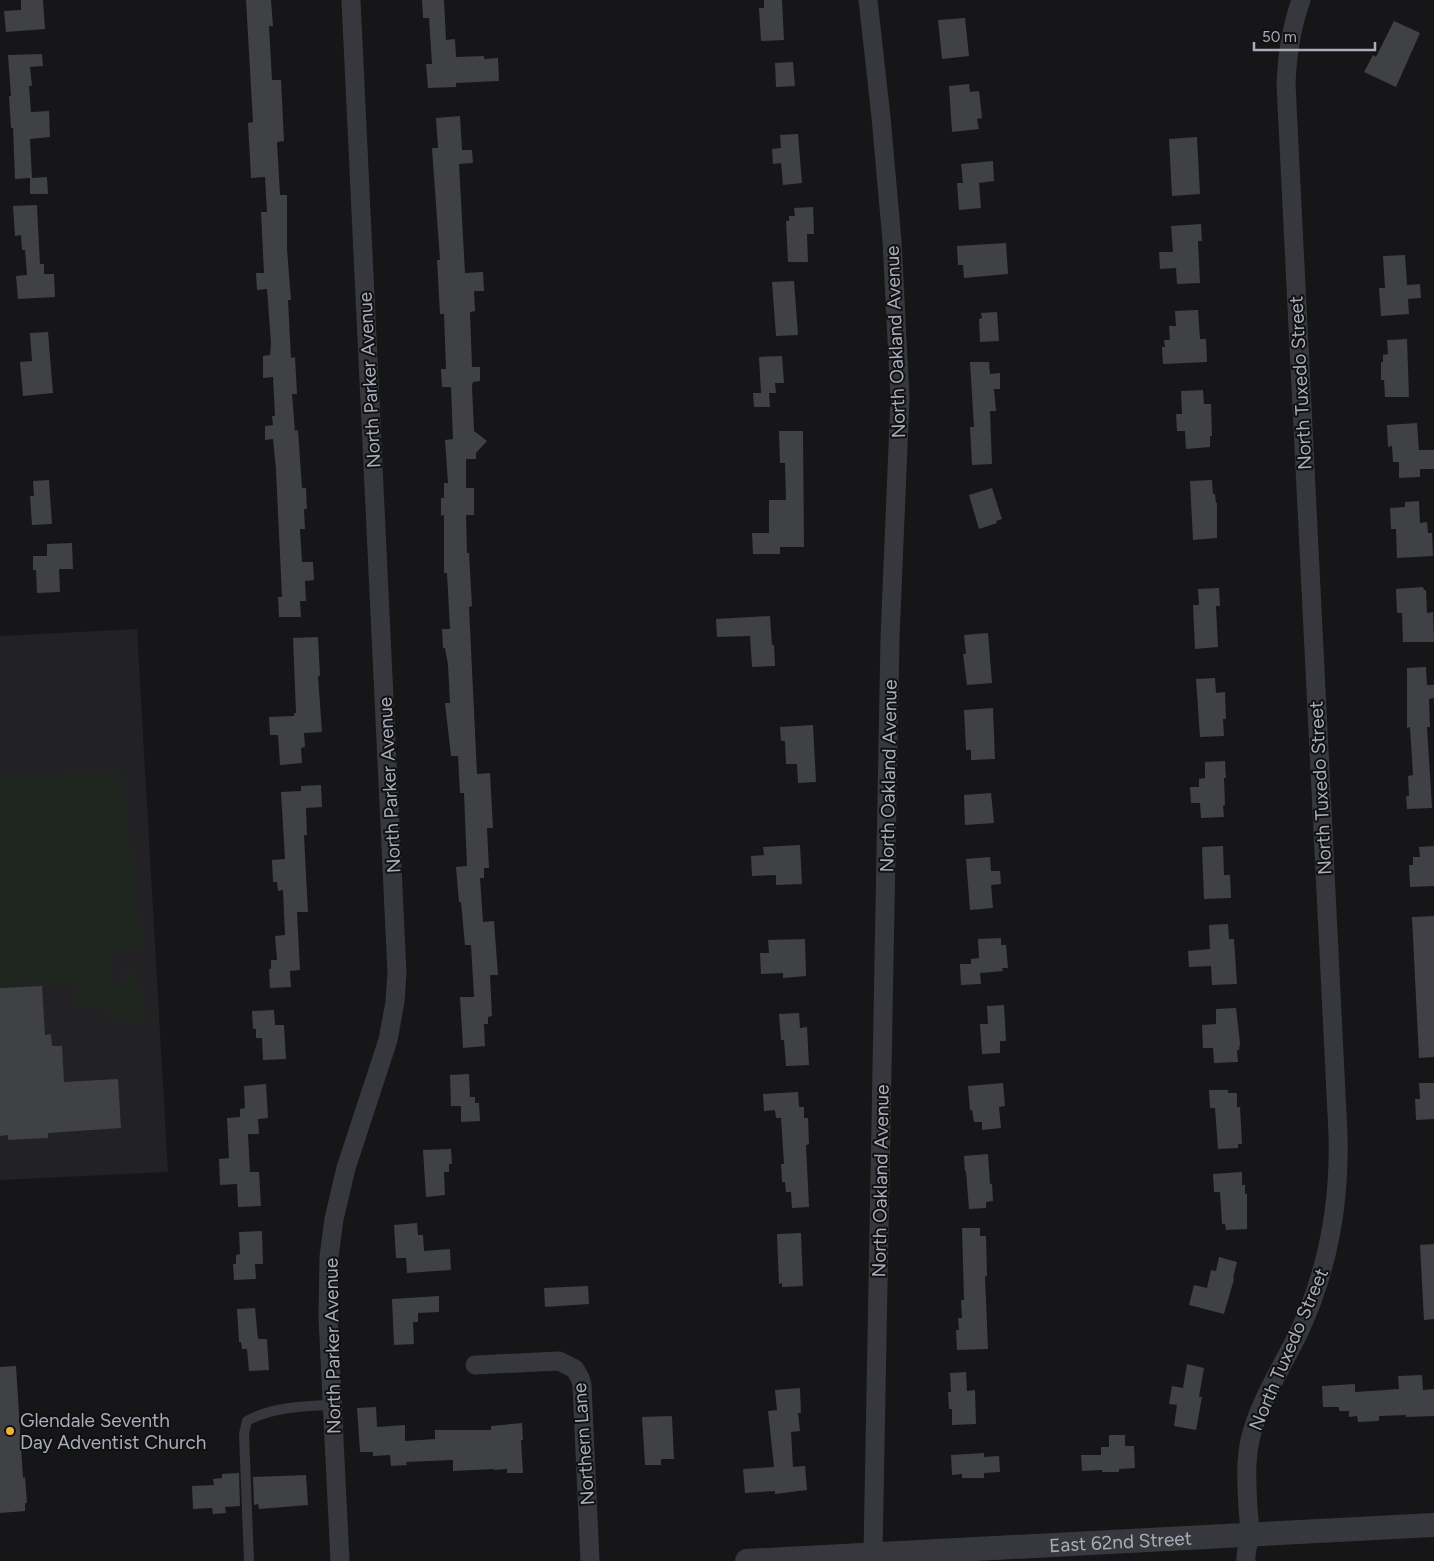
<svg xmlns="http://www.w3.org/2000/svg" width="1434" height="1561" font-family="Figtree,sans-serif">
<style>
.built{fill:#222225}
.green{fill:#1e261f}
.building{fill:#404145}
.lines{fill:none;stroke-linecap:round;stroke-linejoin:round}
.service{stroke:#37383d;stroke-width:10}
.minor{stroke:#37383d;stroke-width:19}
.tertiary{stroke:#37383d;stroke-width:24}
.poi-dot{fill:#f2b134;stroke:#111113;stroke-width:2}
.labels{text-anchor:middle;stroke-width:4;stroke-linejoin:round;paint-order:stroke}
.street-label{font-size:19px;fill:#a8adb8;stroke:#111113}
.poi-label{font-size:19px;fill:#a8adb8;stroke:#111113;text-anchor:start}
</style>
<rect width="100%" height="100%" fill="#161618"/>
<polygon class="built" points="137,629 168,1172 0,1180 0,636"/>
<polygon class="green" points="122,772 142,947 109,950 111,985 125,982 126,969 127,967 132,968 133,981 141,985 146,1023 133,1019 126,1021 110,1019 106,1014 108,1006 76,1009 74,985 0,987 0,776"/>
<g class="building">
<polygon points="21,0 43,0 45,29 6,32 4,11 21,10"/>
<polygon points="246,0 271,0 273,26 269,26 272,80 281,80 284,141 277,142 280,195 287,195 287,249 291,300 288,300 291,358 295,357 297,394 292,394 295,431 298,430 302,488 306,488 307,509 304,509 305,529 300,529 302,562 313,562 314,580 305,581 306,601 300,601 301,617 279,617 278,597 282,597 276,470 273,439 265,440 265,426 273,425 272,416 275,416 273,377 263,378 263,356 270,355 271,343 267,289 257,290 256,273 264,273 261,212 267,212 265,177 251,178 248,123 253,122"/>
<polygon points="422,0 444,0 446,40 455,39 456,57 484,56 484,59 498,58 499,81 456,83 456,87 428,88 426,64 432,64 429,18 423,18"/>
<polygon points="764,0 782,0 784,40 761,41 759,8 764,8"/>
<polygon points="965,18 969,56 942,59 938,20"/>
<polygon points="1394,21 1420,33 1396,87 1364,72 1373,55 1376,57"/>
<polygon points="42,54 43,66 30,67 32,86 29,86 31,112 49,111 50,137 30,139 32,178 47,177 48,194 30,194 30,178 15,179 13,128 11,128 9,96 11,96 8,55"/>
<polygon points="793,62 795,86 776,87 775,63"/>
<polygon points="969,84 970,92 979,91 982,118 977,119 979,129 952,132 949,86"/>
<polygon points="460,116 462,150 472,150 473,163 459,164 465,273 483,272 484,291 474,291 475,311 470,312 472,367 480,367 480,381 473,382 472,386 474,431 487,441 476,453 476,459 466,459 466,488 474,488 474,515 466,515 467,553 469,553 472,606 469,607 477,774 490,773 493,828 487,828 489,868 484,868 484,878 480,878 483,922 494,921 498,975 490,975 492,1016 488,1017 488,1024 484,1024 485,1046 463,1048 460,997 474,997 471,945 465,945 461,902 459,902 456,867 467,866 464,793 460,793 458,756 451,756 445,703 450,703 448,665 445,648 443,648 442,629 450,629 447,573 444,573 444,515 441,516 441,498 444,498 444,483 448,483 445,440 453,439 451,387 442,387 441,369 446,369 444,314 440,314 437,260 440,260 432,148 438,148 436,118"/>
<polygon points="798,134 802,183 783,185 781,163 773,164 772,149 781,148 780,135"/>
<polygon points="1197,137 1200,194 1172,196 1169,139"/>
<polygon points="993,161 994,181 979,183 981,208 959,210 957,183 963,183 961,164"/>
<polygon points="37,205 40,264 44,264 44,274 54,274 55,297 18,299 16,276 27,275 25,250 22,250 21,235 15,236 13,206"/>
<polygon points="813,207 814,234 807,234 808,262 788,262 786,221 789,221 789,216 795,216 794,208"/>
<polygon points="1201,224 1202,241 1198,241 1200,283 1177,284 1176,268 1160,269 1159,252 1173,252 1171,226"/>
<polygon points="1006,243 1008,274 964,278 963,265 958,265 957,246"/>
<polygon points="1405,255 1407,285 1420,284 1421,298 1408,299 1409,314 1381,316 1379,288 1385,288 1383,256"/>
<polygon points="794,281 798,335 776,336 772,282"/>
<polygon points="1198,310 1200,339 1206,339 1207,362 1163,364 1162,347 1165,347 1164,340 1170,340 1169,326 1176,326 1175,311"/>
<polygon points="997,312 999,341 980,342 979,319 982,318 981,313"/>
<polygon points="48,332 53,393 23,396 20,362 32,361 30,333"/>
<polygon points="1407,339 1409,397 1385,397 1384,380 1381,380 1381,362 1383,362 1383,355 1388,354 1387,340"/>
<polygon points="782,356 784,383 775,383 776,393 769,393 770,407 754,407 753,393 761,393 759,357"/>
<polygon points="970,362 989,362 990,374 1000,373 1000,389 994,389 996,411 990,411 992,464 972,465 970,427 974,427"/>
<polygon points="1203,390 1204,404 1211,404 1212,436 1210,436 1210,447 1186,449 1185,431 1177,431 1176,414 1182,414 1181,391"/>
<polygon points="1417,423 1419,450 1434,450 1434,469 1420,469 1420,477 1399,478 1399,462 1393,462 1392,446 1388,447 1387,425"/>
<polygon points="779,431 803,431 804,547 780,547 780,554 753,554 752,533 769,533 769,500 786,500 785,463 780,463"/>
<polygon points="49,480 52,524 32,525 30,496 34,496 33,481"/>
<polygon points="1212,480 1213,494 1215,494 1216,503 1217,503 1217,538 1193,540 1190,481"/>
<polygon points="992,488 1002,519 996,521 997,523 979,529 969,495"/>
<polygon points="1419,501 1420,523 1427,522 1428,533 1432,533 1433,556 1397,558 1396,529 1391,529 1390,508 1405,507 1405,502"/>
<polygon points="72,543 73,569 59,569 60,592 37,593 36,570 33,570 33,556 47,556 47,544"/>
<polygon points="1423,587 1424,590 1426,590 1427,613 1433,612 1434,642 1403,642 1402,613 1397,613 1396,589"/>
<polygon points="1219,588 1220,606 1216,606 1218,647 1195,649 1193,605 1199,605 1198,589"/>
<polygon points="770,616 772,645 774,645 775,666 752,667 750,636 717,637 716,619"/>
<polygon points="988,633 992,683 967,685 963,654 966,654 964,635"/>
<polygon points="318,637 320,676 318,676 322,732 304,733 305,747 301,748 302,763 280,765 278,735 270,735 269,717 294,716 294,713 296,713 293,638"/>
<polygon points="1426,667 1427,685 1434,685 1434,698 1429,699 1430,727 1427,727 1432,808 1407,809 1406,796 1409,796 1408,776 1413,775 1410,727 1407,728 1407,668"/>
<polygon points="1215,678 1216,693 1225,692 1226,719 1223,719 1224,736 1200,737 1196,679"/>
<polygon points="993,708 995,759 971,760 971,750 966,750 964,710"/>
<polygon points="813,725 816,782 798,783 797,764 786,764 785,741 781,741 780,727"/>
<polygon points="1225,761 1226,778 1224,778 1225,805 1223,806 1224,817 1201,818 1200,803 1191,803 1190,787 1199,787 1199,779 1205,778 1205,762"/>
<polygon points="321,785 322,807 306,808 307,835 304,835 308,912 297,912 300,970 290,971 291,987 270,988 269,969 271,969 271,960 277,960 275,936 285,935 283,890 278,891 277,882 273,882 272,860 285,859 281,792 301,791 301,786"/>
<polygon points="991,793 994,823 965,825 964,795"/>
<polygon points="800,845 802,884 776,885 776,875 752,876 751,856 764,855 763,847"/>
<polygon points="1223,846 1224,875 1230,875 1231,898 1204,899 1202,847"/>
<polygon points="1434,846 1434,886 1410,887 1409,865 1413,865 1413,857 1420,857 1419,847"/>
<polygon points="990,857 991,871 1000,871 1001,884 991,885 993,908 970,910 966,859"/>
<polygon points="1434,916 1434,1057 1419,1058 1412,917"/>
<polygon points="1228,924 1229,939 1234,939 1237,984 1212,985 1211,966 1189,967 1188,951 1210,949 1209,925"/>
<polygon points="1001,938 1001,945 1006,945 1008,968 1002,968 1003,971 980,973 981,984 961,985 960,964 971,964 971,959 979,958 978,939"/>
<polygon points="805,939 806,976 783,978 783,973 761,974 760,953 769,953 768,940"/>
<polygon points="42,986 45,1035 51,1034 52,1046 62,1046 64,1082 118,1079 121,1128 48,1133 48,1138 8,1140 8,1135 0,1136 0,988"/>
<polygon points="1004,1005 1006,1041 1000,1041 1000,1053 982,1054 980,1024 988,1024 987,1006"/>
<polygon points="1236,1008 1240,1043 1239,1050 1237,1050 1238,1062 1214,1063 1213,1048 1203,1048 1202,1025 1216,1024 1216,1009"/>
<polygon points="274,1010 275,1025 284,1025 286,1059 263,1060 262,1038 256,1038 256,1029 253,1029 252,1011"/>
<polygon points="799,1013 800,1028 807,1027 809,1065 786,1066 784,1040 781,1040 779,1014"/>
<polygon points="469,1074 470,1097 475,1097 475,1103 479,1103 480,1121 461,1122 461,1106 451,1106 450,1075"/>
<polygon points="1003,1083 1005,1106 999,1107 1001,1128 982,1130 982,1122 974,1122 972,1110 970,1110 968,1086"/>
<polygon points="1419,1083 1434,1083 1434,1119 1416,1120 1415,1099 1420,1099"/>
<polygon points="266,1084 268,1118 258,1119 259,1134 248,1134 250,1172 259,1172 261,1206 238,1207 237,1184 220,1185 219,1159 229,1158 227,1118 240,1117 240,1109 245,1108 244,1086"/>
<polygon points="1209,1090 1228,1090 1228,1093 1237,1093 1237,1107 1240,1107 1242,1144 1238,1144 1238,1148 1218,1149 1215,1108 1210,1108"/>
<polygon points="798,1092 799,1107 804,1107 804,1118 808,1118 809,1144 806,1145 809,1207 792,1208 791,1192 786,1192 785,1182 782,1182 781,1164 784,1164 781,1118 776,1118 775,1110 764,1111 763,1094"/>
<polygon points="451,1149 452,1164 449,1164 449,1172 444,1172 445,1195 426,1197 423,1150"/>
<polygon points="988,1154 990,1184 992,1184 993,1201 986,1202 986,1208 969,1209 966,1171 965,1171 964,1156"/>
<polygon points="1242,1172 1242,1185 1245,1185 1245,1194 1247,1194 1247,1229 1226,1230 1225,1224 1222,1224 1220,1192 1214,1192 1213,1174"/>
<polygon points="417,1223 418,1235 423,1235 424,1251 450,1249 451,1270 407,1273 406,1258 396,1258 394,1225"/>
<polygon points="962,1228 980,1228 980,1236 986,1236 987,1276 985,1276 988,1349 957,1350 956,1330 959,1330 958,1318 962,1318 961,1300 964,1300"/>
<polygon points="262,1231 263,1264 255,1264 256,1279 234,1280 233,1264 236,1264 236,1255 240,1254 239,1232"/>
<polygon points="801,1233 803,1286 782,1287 782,1283 779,1284 777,1234"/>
<polygon points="1434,1244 1434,1319 1424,1320 1420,1245"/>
<polygon points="1219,1257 1237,1262 1233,1278 1234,1279 1224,1314 1189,1305 1194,1285 1207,1288 1211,1270 1216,1271"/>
<polygon points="588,1286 589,1304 545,1307 544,1288"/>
<polygon points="439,1296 439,1312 418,1313 418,1322 413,1322 414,1344 394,1345 392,1299"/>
<polygon points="255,1308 258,1339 267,1339 269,1370 249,1371 247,1349 242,1349 241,1342 239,1342 237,1309"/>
<polygon points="1187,1364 1204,1368 1199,1397 1202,1397 1196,1430 1174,1426 1177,1405 1169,1404 1172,1386 1183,1388"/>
<polygon points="16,1366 23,1478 25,1477 27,1503 25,1503 25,1511 0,1513 0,1367"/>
<polygon points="966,1372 967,1391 975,1390 976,1424 952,1425 952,1409 949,1409 948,1392 951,1392 950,1373"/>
<polygon points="1422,1375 1423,1390 1434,1389 1434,1416 1406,1417 1406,1415 1379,1416 1379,1421 1358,1422 1357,1416 1349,1417 1349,1411 1339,1411 1339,1407 1323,1407 1322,1386 1355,1384 1355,1392 1399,1389 1398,1376"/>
<polygon points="800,1388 801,1413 798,1413 800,1431 791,1432 793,1467 805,1466 807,1490 775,1494 775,1491 745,1493 743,1469 774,1467 768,1411 777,1410 775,1390"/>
<polygon points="376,1407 377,1427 405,1425 405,1441 435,1439 435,1430 491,1430 491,1426 522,1423 523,1440 521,1440 523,1473 507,1473 507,1469 494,1470 494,1469 453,1471 453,1460 406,1462 407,1465 391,1466 390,1455 373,1456 373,1452 360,1452 357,1408"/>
<polygon points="672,1416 674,1459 661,1459 661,1465 645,1465 642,1417"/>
<polygon points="1109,1435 1125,1435 1125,1446 1134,1446 1135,1468 1119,1469 1119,1472 1102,1472 1102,1470 1082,1471 1081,1455 1101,1455 1101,1447 1109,1447"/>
<polygon points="984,1453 984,1457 999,1456 1000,1472 984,1473 984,1478 962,1478 962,1474 952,1475 951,1455"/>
<polygon points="239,1473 240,1506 225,1507 226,1513 213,1514 212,1508 193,1509 192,1486 214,1485 213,1479 222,1478 222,1474"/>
<polygon points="306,1475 308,1505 259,1509 258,1504 254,1505 253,1477"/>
</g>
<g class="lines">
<path class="service" d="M249,1561l-5,-127 3,-13c24,-14 58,-15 85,-16"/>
<g class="minor">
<polyline points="868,0 881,117 892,241 900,398 890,638 873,1554"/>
<polyline points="475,1365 559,1361 575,1369 580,1378 582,1385 590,1561"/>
<polyline points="340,1561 328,1317 329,1257 334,1219 346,1168 388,1040 395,1002 397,973 351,0"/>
<path d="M1246,1561c-1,-9 3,-17 3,-26 1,-9 0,-18 -1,-27 -1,-22 -3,-45 2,-68 9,-39 33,-74 50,-110 28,-61 40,-128 38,-196l-52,-1050c1,-29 5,-56 15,-84"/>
</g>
<path class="tertiary" id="s1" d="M747,1561l687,-36"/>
</g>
<circle class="poi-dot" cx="10" cy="1431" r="5"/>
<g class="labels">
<g class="street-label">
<text transform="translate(895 342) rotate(-92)" y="7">North Oakland Avenue</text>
<text transform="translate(369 380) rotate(-93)" y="7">North Parker Avenue</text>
<text transform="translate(1300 383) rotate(-93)" y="7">North Tuxedo Street</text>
<text transform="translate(888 776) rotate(-89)" y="7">North Oakland Avenue</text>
<text transform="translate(389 785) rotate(-93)" y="7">North Parker Avenue</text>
<text transform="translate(1320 788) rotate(-93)" y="7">North Tuxedo Street</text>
<text transform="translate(880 1181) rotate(-89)" y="7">North Oakland Avenue</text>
<text transform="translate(332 1346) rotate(-91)" y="7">North Parker Avenue</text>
<text transform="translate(1288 1349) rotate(-67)" y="7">North Tuxedo Street</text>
<text transform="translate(583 1444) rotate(-94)" y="7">Northern Lane</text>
<text dy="7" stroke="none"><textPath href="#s1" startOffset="374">East 62nd Street</textPath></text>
</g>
<g class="poi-label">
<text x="20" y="1427">Glendale Seventh<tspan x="20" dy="22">Day Adventist Church</tspan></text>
</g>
</g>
<path d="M1254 42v8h121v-8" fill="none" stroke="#a8adb8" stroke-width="2.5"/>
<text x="1262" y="42" font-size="15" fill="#a8adb8" stroke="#111113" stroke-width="4" paint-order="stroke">50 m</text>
</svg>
